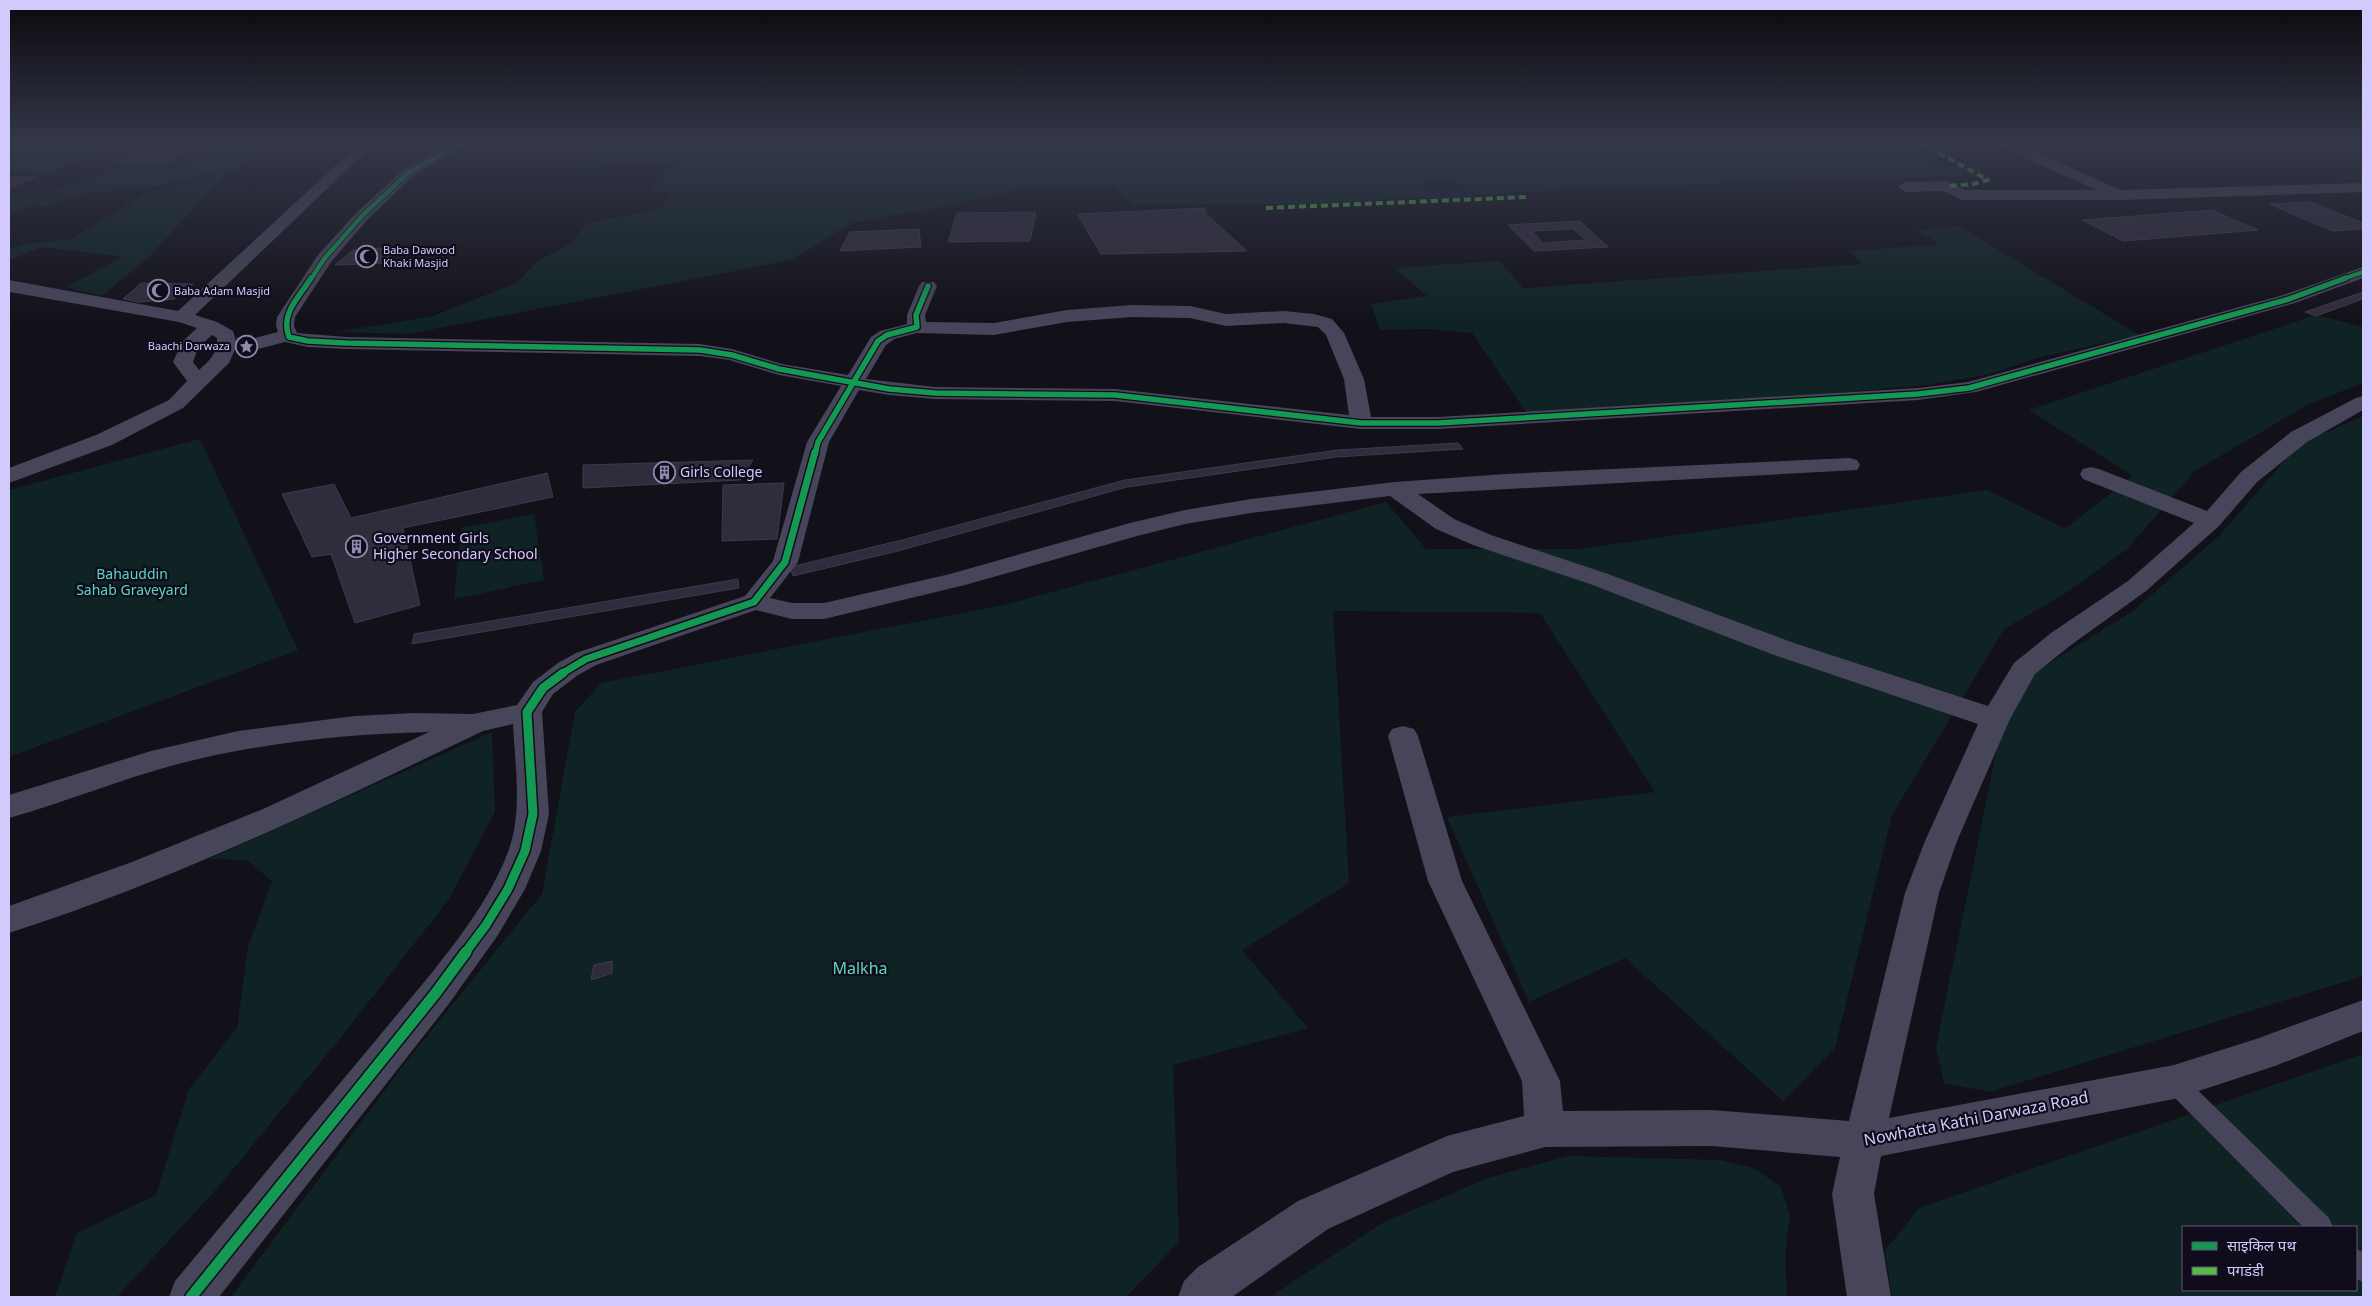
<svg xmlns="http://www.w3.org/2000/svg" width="2372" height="1306" font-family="'Noto Sans','Noto Sans Devanagari',sans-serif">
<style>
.green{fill:#102324;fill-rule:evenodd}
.water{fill:#0d1b38}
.building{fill:#302c3c;stroke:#3e3a4d;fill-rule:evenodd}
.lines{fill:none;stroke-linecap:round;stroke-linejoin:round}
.street-tunnel{stroke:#2f2c3a;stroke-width:20;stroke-dasharray:20 10;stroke-linecap:butt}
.lane{fill:#474559;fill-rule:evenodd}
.street{fill:#474559;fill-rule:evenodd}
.quiet{stroke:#58b947;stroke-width:4;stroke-dasharray:7 4;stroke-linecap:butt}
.cycleway-far4-casing{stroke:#100c1c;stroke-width:6}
.cycleway-far3-casing{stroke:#100c1c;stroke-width:8}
.cycleway-far2-casing{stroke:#100c1c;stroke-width:10}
.cycleway-far1-casing{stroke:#100c1c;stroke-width:12}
.cycleway-casing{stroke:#100c1c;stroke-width:14}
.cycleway-far4{stroke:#139951;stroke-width:4.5}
.cycleway-far3{stroke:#139951;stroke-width:5.5}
.cycleway-far2{stroke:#139951;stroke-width:7}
.cycleway-far1{stroke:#139951;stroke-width:9}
.cycleway{stroke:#139951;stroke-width:11}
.labels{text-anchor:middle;stroke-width:4.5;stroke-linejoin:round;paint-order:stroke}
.far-poi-label{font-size:11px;fill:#d2cafd;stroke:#100c1c;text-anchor:start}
.poi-label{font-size:14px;fill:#d2cafd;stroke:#100c1c;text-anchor:start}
.park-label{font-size:14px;fill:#5ad8bf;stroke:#100c1c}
.near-park-label{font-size:16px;fill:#5ad8bf;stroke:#100c1c}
.near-street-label{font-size:16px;fill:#d2cafd;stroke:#100c1c}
</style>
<rect width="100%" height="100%" fill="#121018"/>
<g class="green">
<polygon points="9,141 131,141 52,172 9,171"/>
<polygon points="221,141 272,141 237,170 217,170 192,179 174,179 162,186 122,186 112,192 88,192 45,207 33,205 9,214 9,194 47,193 110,171 175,170"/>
<polygon points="604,141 1893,141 1964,176 1641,186 1302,204 1133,204 1111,185 1040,185 930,209 851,223 792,260 408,334 336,332 433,316 516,283 538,261 572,242 587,223 660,209 671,193 647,190 679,164 567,167"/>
<polygon points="226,173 149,257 102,296 66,287 123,257 42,247 9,260 9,249 24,244 72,239 144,194"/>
<polygon points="1959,226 2139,335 2041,357 1990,374 1927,385 1801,396 1526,412 1472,333 1426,329 1380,330 1371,304 1427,296 1395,268 1500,261 1523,288 1863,264 1849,251 1940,244 1916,230"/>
<polygon points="2316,315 2363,327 2363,383 2307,405 2195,471 2127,549 2063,595 2004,629 1892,815 1835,1048 1783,1101 1625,958 1529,1002 1447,817 1655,792 1540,613 1333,611 1349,883 1242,950 1308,1028 1173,1065 1179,1242 1126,1297 231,1297 405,1063 542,894 575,712 601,683 1004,605 1386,502 1426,549 1579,549 1987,490 2065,529 2133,476 2029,410"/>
<polygon points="2363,416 2363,976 1990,1092 1944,1083 1936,1048 1997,748 2026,678 2134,610 2219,536 2299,444"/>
<polygon points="200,439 298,650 9,757 9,490"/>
<polygon points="534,514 544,580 454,599 461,528"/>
<polygon points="492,732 495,812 449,899 346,1031 221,1184 117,1297 55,1297 77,1233 156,1195 189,1089 237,1028 248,947 272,881 247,860 209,859"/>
<path d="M2363,1054v243h-471l-7,-46 34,-43zM2183,1227h173v63h-173z"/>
<polygon points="1568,1156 1719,1160 1754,1168 1781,1187 1790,1215 1785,1254 1787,1297 1270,1297 1382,1223 1488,1178"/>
</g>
<path class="water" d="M1435,180c16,0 27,2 36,17l-40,2 -8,-10 -2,-5z"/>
<g class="building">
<polygon points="156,141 206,141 167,163 115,164"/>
<polygon points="9,177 35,177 9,188"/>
<polygon points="2311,202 2363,223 2363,229 2332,231 2269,204"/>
<polygon points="1205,208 1205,213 1247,251 1101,254 1077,214"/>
<polygon points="2212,210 2258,230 2123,241 2082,220"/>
<polygon points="1036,212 1030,241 948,242 957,213"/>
<path d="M1580,221l28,26 -74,4 -26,-26zM1573,229l13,11 -43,3 -11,-12z"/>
<polygon points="919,229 921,247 840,251 850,232"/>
<polygon points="397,247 385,263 335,265 353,250"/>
<polygon points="141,283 193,284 174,299 139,302 123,299"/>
<polygon points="2363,292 2363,299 2316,316 2305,312"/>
<polygon points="1458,443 1463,449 1336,457 1127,487 898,551 793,576 790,567 902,540 1125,480 1338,450"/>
<polygon points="753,460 740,480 583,488 583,465"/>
<polygon points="547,473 553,497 403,528 420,605 355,623 331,554 312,557 282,494 334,484 351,518"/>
<polygon points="784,483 777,539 722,541 723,485"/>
<polygon points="738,579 739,588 412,644 414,634"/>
<polygon points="612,961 612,973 591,980 594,965"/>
</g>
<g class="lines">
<polyline class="street-tunnel" points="238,348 254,344"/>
<g class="lane">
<polygon points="2174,1072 2182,1075 2329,1218 2333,1227 2303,1227 2166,1089 2162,1082 2166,1075"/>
<polygon points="2356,1249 2363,1252 2363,1282 2356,1279"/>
</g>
<g class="street">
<path d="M362,141h15l-182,174 22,7 16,9 4,14 -8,18 -46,45 -71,37 -103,38v-15l87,-33 73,-35 18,-19 -14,-19 9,-20 15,-14 -18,-6 -169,-30 -1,-12 169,31zM212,335l5,3c1,15 -7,22 -18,32l-6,-8 5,-14z"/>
<path d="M456,141h17l-59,34 -46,44 -37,43 -36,55 -1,9 3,7 49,4 354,7 32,5 50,15 66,11 23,-38 9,-6 27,-7v-9l12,-29 3,-4h12l3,4 -12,29 1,7 68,1 73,-13 65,-5 58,1 36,8 58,-3 30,3 18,5 12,14 20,46 7,38h67l480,-29 50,-6 315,-87 80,-28v11l-68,25 -319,89 -58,8 -480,29h-77l-246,-28 -180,-2 -46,-4 -30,-5 -30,52 -31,120 -28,36 22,5h32l126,-29 180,-51 55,-13 66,-11 144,-17 110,-8 344,-16 8,2 3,5 -3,5 -439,24 36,25 37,16 117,39 186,69 194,63 26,-43 37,-30 77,-52 66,-58 -111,-44 -3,-5 3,-5 8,-2 8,2 108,42 34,-39 50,-40 65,-34 7,-2v14l-56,32 -50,40 -38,44 -73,65 -75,54 -36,29 -25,45 -53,122 -18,52 -50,225 285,-53 82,-26 107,-39v31l-88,35 -101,33 -293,57 -7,38 17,103h-44l-15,-103 8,-37 -128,-11 -167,1 -92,25 -125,57 -96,68h-54l6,-16 14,-14 100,-66 149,-65 77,-20 -2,-35 -94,-200 -40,-145 4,-7 11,-3 11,3 4,7 44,145 98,200 3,30 149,-1 137,11 56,-228 20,-52 53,-117 -204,-69 -184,-71 -117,-39 -37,-16 -46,-33 -139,17 -66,11 -48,12 -172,49 -141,34h-32l-36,-9 -160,55 -18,10 -25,19 -11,18 7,102 -8,37 -16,38 -27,46 -50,70 -229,292h-50l6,-16c67,-80 134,-161 201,-241 44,-54 108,-123 132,-188 15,-40 7,-86 5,-128l-30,7c-155,74 -310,150 -474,202v-27l123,-44 131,-53 166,-77c-84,2 -169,11 -251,32 -57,15 -112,38 -169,54v-23l142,-44 87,-20 116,-15 59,-3 60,1 44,-9 16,-23 25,-19 18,-10 169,-57 28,-35 34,-119 34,-56 -62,-11 -50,-15 -29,-4 -354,-7 -38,-2 -23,-5 -31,8 -7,-2 -3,-4 3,-4 31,-8 -2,-6 1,-9 41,-62 38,-42 48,-44zM1132,317l58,1 36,8 58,-3 34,4 8,8 18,44 5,36 -234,-26 -180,-2 -69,-8 20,-34 8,-6 23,-6 77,2 73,-13z"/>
<polygon points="1993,141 2012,141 2120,190 2363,183 2363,192 2121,200 1962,200 1943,191 1906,192 1898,187 1906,182 1946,181 1965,190 2097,190 1995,144"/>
</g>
<g class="quiet">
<polyline points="1761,141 1763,141"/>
<polyline points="1908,141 1932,149 1988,180 1973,184 1946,186"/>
<polyline points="1266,208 1527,197"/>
</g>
<defs>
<g id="cycleway-far4">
<polyline points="311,279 324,259 362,216 409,172 466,141"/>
<polyline points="2343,279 2363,272"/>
</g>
<g id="cycleway-far3">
<path d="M311,278c-12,20 -31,35 -22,59l19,4 38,2 354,7 32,5 47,14 110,20 46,4 180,2 246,28h77l480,-29 51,-6 320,-89 57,-21"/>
<polyline points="815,454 818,442 878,341 887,335 917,327 916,315 928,286"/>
</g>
<polyline id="cycleway-far2" points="561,674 586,659 754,602 785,562 815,452"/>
<polyline id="cycleway-far1" points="465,953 486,925 508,889 525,851 533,814 527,712 543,688 563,673"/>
<polyline id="cycleway" points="191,1297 435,994 466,952"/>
</defs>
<use href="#cycleway-far4" class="cycleway-far4-casing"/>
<use href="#cycleway-far3" class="cycleway-far3-casing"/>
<use href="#cycleway-far2" class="cycleway-far2-casing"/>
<use href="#cycleway-far1" class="cycleway-far1-casing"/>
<use href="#cycleway" class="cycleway-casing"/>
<use href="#cycleway-far4" class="cycleway-far4"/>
<use href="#cycleway-far3" class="cycleway-far3"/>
<use href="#cycleway-far2" class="cycleway-far2"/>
<use href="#cycleway-far1" class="cycleway-far1"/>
<use href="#cycleway" class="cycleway"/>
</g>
<linearGradient id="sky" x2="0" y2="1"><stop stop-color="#0a090d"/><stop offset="0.44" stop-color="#333748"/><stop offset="1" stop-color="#333748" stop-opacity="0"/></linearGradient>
<rect width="2372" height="324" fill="url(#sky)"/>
<defs>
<symbol id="mosque-ring" viewBox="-11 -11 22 22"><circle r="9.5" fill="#100c1c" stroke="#8f89ad" stroke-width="1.5"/><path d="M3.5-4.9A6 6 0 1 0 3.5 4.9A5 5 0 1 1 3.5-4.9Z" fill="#8f89ad"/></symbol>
<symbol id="sight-ring" viewBox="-11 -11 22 22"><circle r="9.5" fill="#100c1c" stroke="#8f89ad" stroke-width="1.5"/><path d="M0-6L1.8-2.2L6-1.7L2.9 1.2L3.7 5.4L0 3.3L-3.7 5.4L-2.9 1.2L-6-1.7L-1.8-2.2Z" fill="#8f89ad"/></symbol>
<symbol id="building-ring" viewBox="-11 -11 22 22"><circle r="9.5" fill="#100c1c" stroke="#8f89ad" stroke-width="1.5"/><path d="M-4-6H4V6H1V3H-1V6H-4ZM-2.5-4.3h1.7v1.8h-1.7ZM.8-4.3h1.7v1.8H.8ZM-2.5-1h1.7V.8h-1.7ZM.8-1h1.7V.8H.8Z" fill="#8f89ad"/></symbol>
</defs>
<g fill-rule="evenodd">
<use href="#mosque-ring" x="354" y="244" width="25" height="25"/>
<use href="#mosque-ring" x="146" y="278" width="25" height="25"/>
<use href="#sight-ring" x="234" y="334" width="25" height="25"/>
<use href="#building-ring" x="652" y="460" width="25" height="25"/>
<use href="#building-ring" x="344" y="534" width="25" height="25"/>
</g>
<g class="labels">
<g class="far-poi-label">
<text x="383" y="254">Baba Dawood<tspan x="383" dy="13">Khaki Masjid</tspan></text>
<text x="174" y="295">Baba Adam Masjid</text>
<text x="230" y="350" text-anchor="end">Baachi Darwaza</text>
</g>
<g class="poi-label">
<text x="680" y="477">Girls College</text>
<text x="373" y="543">Government Girls<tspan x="373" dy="16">Higher Secondary School</tspan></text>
</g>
<g class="park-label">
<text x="132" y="579">Bahauddin<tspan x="132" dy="16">Sahab Graveyard</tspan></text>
</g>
<g class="near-park-label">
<text x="860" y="974">Malkha</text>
</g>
<g class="near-street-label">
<text transform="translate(1976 1118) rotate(-11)" y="6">Nowhatta Kathi Darwaza Road</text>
</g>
</g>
<rect width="2372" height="1306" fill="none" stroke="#d2cafd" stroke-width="20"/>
<rect x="2182" y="1226" width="175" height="65" fill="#100c1c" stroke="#5e5876"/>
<rect x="2192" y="1242" width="25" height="8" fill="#139951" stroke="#5e5876"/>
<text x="2227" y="1251" font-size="15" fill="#d2cafd">साइकिल पथ</text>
<rect x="2192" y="1267" width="25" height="8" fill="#58b947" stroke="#5e5876"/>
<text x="2227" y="1276" font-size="15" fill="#d2cafd">पगडंडी</text>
</svg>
